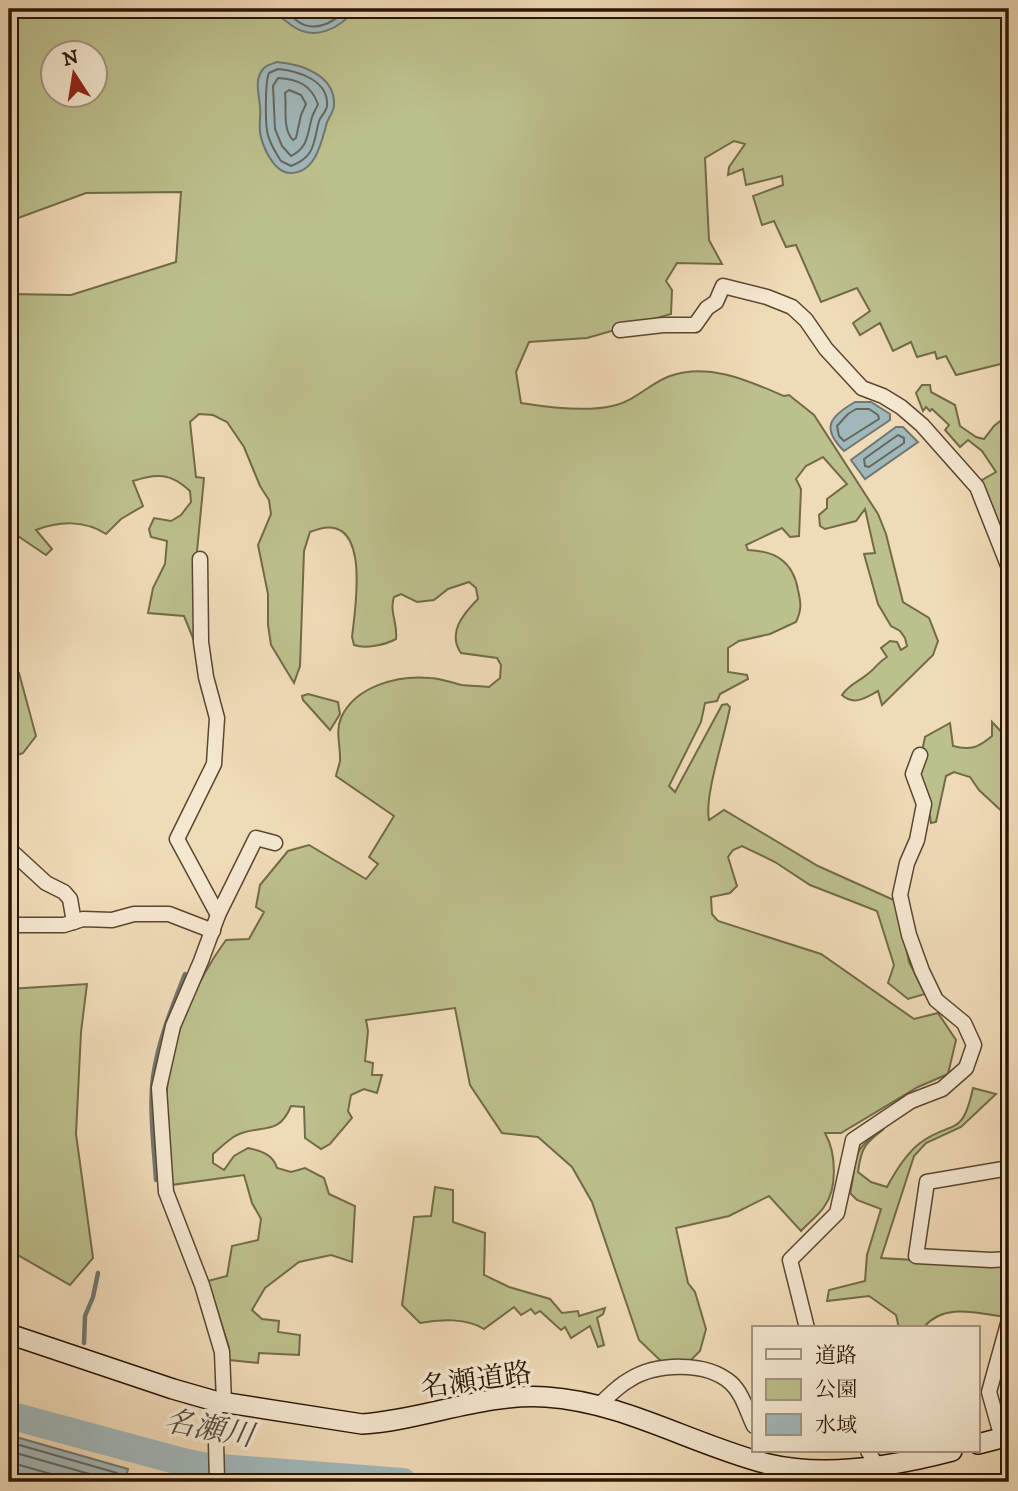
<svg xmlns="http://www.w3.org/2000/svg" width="1018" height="1491" font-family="'IM FELL DW Pica','Noto Serif JP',serif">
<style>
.green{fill:#bcc08d;stroke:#726b48;stroke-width:2;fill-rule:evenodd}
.water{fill:#a1b8bb;stroke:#717771;stroke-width:2}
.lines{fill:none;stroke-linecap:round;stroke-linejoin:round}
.shore{stroke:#65675f;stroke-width:2}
.stream{stroke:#717771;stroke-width:4.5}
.river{stroke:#a1b8bb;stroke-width:28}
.street-casing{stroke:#5b4730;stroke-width:17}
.secondary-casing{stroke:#291603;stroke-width:22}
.street{stroke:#f5e8d1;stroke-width:14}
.secondary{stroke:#f5e8d1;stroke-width:19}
.labels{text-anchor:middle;stroke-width:7;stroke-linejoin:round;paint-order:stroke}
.street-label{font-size:28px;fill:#291603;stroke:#f5e8d1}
.water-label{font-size:30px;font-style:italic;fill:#534f43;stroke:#f5e8d1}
</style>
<rect width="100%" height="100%" fill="#f0dbb8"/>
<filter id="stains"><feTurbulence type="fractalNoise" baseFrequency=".00286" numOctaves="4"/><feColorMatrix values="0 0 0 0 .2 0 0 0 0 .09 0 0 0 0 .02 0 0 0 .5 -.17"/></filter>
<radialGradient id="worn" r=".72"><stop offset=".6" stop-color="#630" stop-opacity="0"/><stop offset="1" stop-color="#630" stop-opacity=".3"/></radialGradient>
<g class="green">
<path d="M9,9h1000v353l-53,13 -10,-19 -9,3 -2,-7 -18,5 -6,-15 -18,9 -13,-28 -20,12 -7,-12 17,-12 -13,-23 -36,14 -25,-57 -10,2 -12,-26 -12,4 -9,-29 30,-11 -1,-9 -36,9 -3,-16 -15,6 1,-8 16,-23 -11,-3 -29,17 4,82 13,24 -45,-1 -11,18 6,9 -1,24 -84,24 -58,4 -13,30 5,31c25,4 66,9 91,3 22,-4 38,-23 58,-30 38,-14 79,5 114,20l5,-1 25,20 64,99 8,20 17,68 26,16 9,23 -5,14 -51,50 -4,-14c-13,7 -24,15 -36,4 7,-11 18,-14 27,-22 8,-6 9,-11 18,-16l-6,-9 9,-7 7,1 4,8 6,-4 -2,-8 -5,-7 -9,-5 -13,-22 -14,-50 11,-1 -10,-44 -9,12 -31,8 -5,-3 -1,-11 8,-7v-9l20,-15 -24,-27 -17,9 -10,13 5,10 -2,47 -9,1 -8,-9 -36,17 2,5c27,1 45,11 50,40 3,13 4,19 -2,32l-26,12 -31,7 -11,7v24l19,3 1,4 -28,15 -3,7 -12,2 -4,19 -32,64 6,6 47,-87 5,-1 3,3c-5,29 -26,88 -21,113l15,-10 94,56 78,35 13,61 16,32 -17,5 -20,-16 6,-18 -17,-54 -67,-26 -35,-23 -33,-16 -9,4 -5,7 9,29 -7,7 -19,4 1,17 6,7 103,33 93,65 24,-6 18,27 -8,34 -30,13 -77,46h-16c11,19 13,56 -1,74 -6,9 -16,16 -23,24l-32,-35 -40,20 -53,12 12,55 7,9 11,37 -6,22 -10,10 -26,3 -25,-24 -47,-138 -20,-35 -34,-30 -36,-4 -32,-48 -15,-77 -89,12 2,11 -3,30 8,2 -1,12h10l-5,18 -13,-4 -13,6 -3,16 4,7 -22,26 -9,5 -16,-11 -1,-31 -13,-1c-13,32 -31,17 -56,30 -8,5 -15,12 -22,18v9l11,7 10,-14 14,-8c13,3 25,6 29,20l14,4 14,-4 19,10 5,16 26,12 -3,56 -21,-7 -32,7 -34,26 -13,22 10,9 17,2 -1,11 22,3 -1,20 -40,-2 -1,10 -29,-3v-12l-21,-67 19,-5 5,-30 26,-6 3,-21 -9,-16 -8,-28 -73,10c-2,-31 -7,-65 -4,-96 3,-49 30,-110 59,-149l23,-1 15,-27 -8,-5 4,-22 28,-34 21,-6 57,34 12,-15 -9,-7 25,-41 -58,-40c1,-5 3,-10 4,-15 1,-14 -5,-29 1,-43 14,-32 57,-43 89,-40 11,0 21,5 32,7 8,1 18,1 27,2l11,-9 1,-13 -4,-7 -36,-5c-14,-20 2,-39 17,-54l-2,-11 -7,-6 -21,7 -14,11 -17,2 -16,-8 -7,3c-5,15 4,26 2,42 -11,6 -31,10 -42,6l-2,-8c4,-33 20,-132 -42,-105l-6,19 -4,115 -6,17 -23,-38 -3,-20v-31l-10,-49 13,-31 -2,-14 -9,-14 -16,-39 -17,-25 -14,-7 -14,-1 -9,8 6,55 8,1 -8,84 -1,81 -11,-27 -36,-3 5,-25 12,-24 2,-23 -16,-4 -2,-8 5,-11 17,3 10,-6 10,-13 -1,-11c-19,-18 -33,-18 -57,-10l10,25 -22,13 -15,15c-21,-14 -47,-13 -70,-4l16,19 -6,6 -37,-25v-236l62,1 105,-33 5,-70 -95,1 -73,27 -4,-2zM52,52h42v42h-42z"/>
<polygon points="922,385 930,385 931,392 955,405 960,426 976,437 984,439 994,426 1009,414 1009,524 999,527 977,483 996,472 982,451 968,440 960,447 945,430 949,425 932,409 930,411 926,407 923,411 916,393"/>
<polygon points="9,671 19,673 36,736 23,753 10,758"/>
<polygon points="308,694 338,702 340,714 330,730 303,700 302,696"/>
<path d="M992,722l17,18v78l-30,-28 -9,-13 -16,-5 -8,4 -10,46 -5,1 -3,-19 -11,-28 8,-39 25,-14 3,23c18,5 26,1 39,-10z"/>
<polygon points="87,984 81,1032 76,1134 93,1258 70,1285 9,1250 9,989"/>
<path d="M973,1088l23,6 -35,33 -35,16 -12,13 -33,102 101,6h27v53c-28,-2 -63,-16 -85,10l-25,1 -3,-13 -27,-19 -42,5 2,-11 36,-9 2,-26 14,-46 -24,-9 -7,-7c9,-38 -2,-41 34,-64 -19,14 -23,19 -26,43l13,10 16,5c8,-15 19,-33 33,-44 33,-24 42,-4 53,-55z"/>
<path d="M435,1187l18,3v32l32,11 -1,42 25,12 41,12 12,14 16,-2 1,5 26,-8 -2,6 -6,4 7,27 -6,2 -8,-21 -19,12 -6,-11 -4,3 -21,-19 -5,3 -4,-5 -10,6 -7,-8 -30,22c-17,-11 -44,-10 -64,-6l-18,-18 12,-88 17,-1z"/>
</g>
<g class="water">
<path d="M276,9h79c-15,20 -41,33 -64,16 -7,-6 -11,-6 -15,-16z"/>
<path d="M277,62c24,2 59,13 57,44 -1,8 -7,13 -8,20 -5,18 -11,47 -36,47 -16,0 -28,-27 -30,-41 -1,-8 1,-17 0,-26 -1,-12 -6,-26 3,-37 3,-4 9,-5 14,-7z"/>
<path d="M855,402h16l19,12v6l-46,31c-23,-23 -15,-34 11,-49z"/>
<polygon points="896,427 903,427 918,442 865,479 851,460"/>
<polygon points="9,1435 128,1469 125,1482 9,1482"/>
</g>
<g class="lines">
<g class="shore">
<path d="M284,9c3,6 7,6 12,11 17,14 38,3 50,-11"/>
<path d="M278,69c20,2 51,11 49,37 -1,6 -6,10 -8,15 -6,22 -3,35 -28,45l-10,-5c-5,-8 -11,-17 -13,-26 -3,-9 -3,-54 1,-62z"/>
<path d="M278,78c20,1 33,7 40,26 -2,6 -6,10 -7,17 -4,16 -4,27 -20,35l-9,-10 -7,-17 -2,-43z"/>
<path d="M289,90l12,5 5,9 -5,11 -5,23 -3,2c-11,-11 -6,-32 -8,-47z"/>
<polygon points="856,409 869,409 878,415 879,419 844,441 839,436 837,426 848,414"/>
<polygon points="898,435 904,438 904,443 869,467 865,466 864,459"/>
<polyline points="9,1442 117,1473 119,1482"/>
<polyline points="9,1451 107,1479 110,1482"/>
<polyline points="9,1462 79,1482"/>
</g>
<g class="stream">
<path d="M156,1180c-2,-33 -7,-70 -3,-103 5,-36 19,-70 32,-103"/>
<polyline points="84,1343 85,1316 93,1297 98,1273"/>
</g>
<polyline class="river" points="9,1415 183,1462 207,1467 403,1482"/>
<defs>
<g id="street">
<polyline points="620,330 663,325 695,325 707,308 716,302 723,286 767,297 792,307 806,320 826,349 862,388 883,396 901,407 922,425 977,487 1009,568"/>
<polyline points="200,559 201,642 206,677 217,718 214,764 177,839 218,915"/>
<polyline points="9,849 46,883 64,892 70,899 74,922"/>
<polyline points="9,925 64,925 83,919 112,920 134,914 169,914 213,931"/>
<polyline points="1009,1168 927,1182 916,1256 991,1260 1009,1259"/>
<polyline points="807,1328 790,1260 837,1213 853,1140 911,1101 942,1089 966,1068 974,1045 964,1023 936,1000 922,971 909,935 900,895 907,863 917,840 924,804 913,774 920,755"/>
<polyline points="215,1401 217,1482"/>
<polyline points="224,1402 222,1352 202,1285 166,1192 159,1088 173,1026 201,961 218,915 256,838 275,843"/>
<path d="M600,1404c9,-8 18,-18 29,-24 27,-17 77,-19 102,3 12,11 16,29 23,43"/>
<polyline points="1002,1438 989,1392 1009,1320"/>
<polyline points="868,1451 877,1466 878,1482"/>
</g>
<g id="secondary">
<path d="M9,1334l164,55 42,12 147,23c62,-4 121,-31 184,-27 78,5 147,48 222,67 59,14 127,2 184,-13"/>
<polyline points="978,1444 1009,1436"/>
</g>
</defs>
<use href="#street" class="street-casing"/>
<use href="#secondary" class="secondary-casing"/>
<use href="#street" class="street"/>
<use href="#secondary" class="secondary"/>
</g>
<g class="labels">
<g class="street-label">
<text transform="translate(476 1379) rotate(-8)" y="10">名瀬道路</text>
</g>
<g class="water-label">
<text transform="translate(209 1428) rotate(10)" y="10">名瀬川</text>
</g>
</g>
<rect width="1018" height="1491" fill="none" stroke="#f0dbb8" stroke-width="35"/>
<rect x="10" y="10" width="997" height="1470" fill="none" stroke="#291603" stroke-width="3.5"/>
<rect x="18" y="18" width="983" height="1456" fill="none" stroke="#291603" stroke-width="2"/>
<rect x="752" y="1326" width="228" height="126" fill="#f5e8d1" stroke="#a3947f" stroke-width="2"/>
<rect x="766" y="1349" width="35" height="10" fill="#f5e8d1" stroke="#a3947f" stroke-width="2"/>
<text x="815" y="1362" font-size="21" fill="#291603">道路</text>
<rect x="766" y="1379" width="35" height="21" fill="#bcc08d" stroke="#a3947f" stroke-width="2"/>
<text x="815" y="1396" font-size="21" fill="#291603">公園</text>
<rect x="766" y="1414" width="35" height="21" fill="#a1b8bb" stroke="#a3947f" stroke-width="2"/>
<text x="815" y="1432" font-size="21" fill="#291603">水域</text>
<g transform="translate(74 74) rotate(348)"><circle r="33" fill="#f5e8d1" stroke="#a3947f" stroke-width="2"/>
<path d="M0-5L12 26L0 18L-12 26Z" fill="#8f2418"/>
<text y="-10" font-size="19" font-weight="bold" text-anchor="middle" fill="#291603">N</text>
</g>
<rect width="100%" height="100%" filter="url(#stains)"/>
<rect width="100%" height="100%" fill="url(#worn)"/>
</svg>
